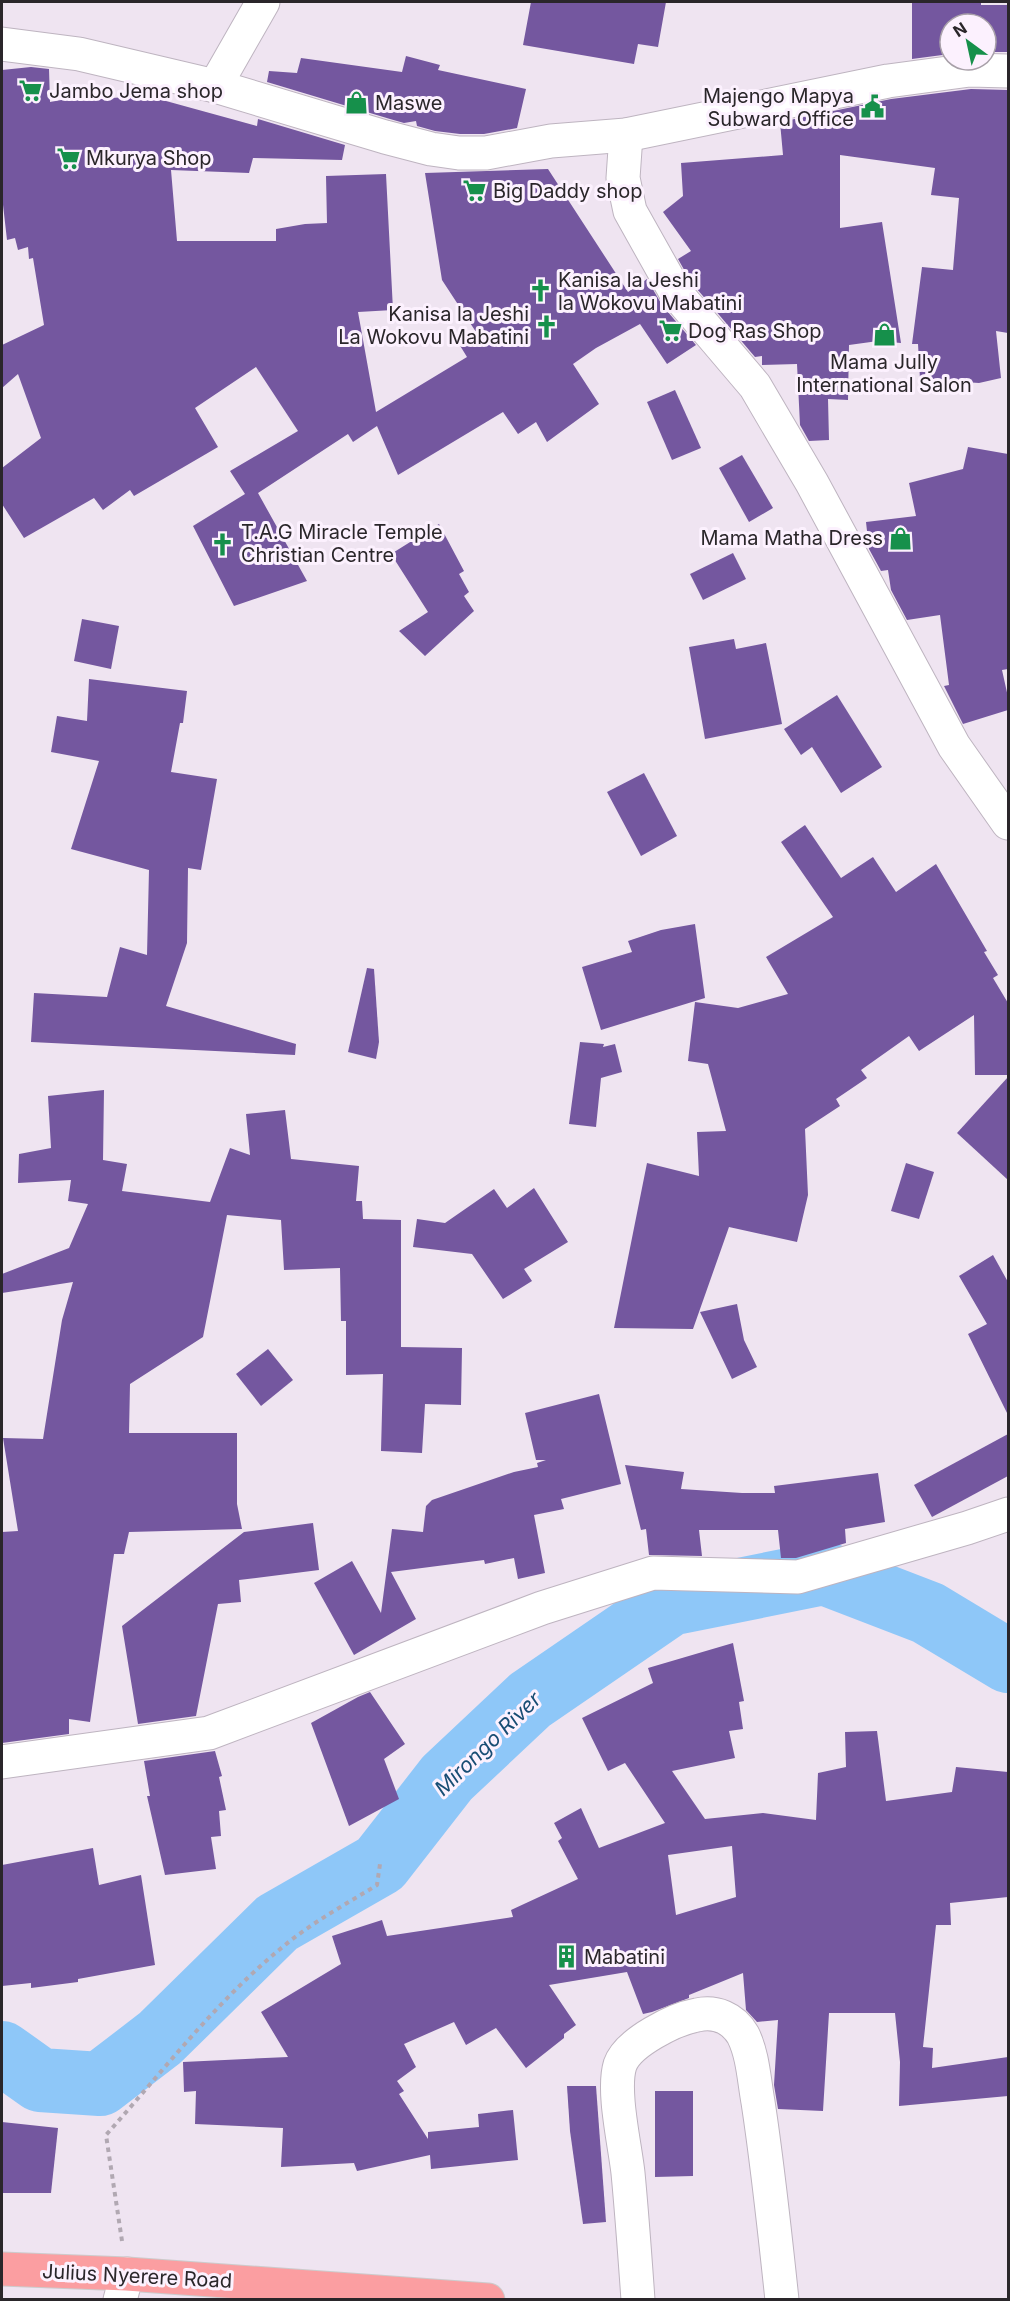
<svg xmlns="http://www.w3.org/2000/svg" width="1010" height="2301" font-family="Inter,sans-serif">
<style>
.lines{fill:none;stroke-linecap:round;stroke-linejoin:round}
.river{stroke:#8ec7f8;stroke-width:64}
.building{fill:#74579f;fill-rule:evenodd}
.minor-casing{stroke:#beb4c0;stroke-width:35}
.highway-casing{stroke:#cccbcc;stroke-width:35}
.path{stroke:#b1a8b2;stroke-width:4;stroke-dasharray:4.5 4.5;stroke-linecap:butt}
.minor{stroke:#fff;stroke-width:33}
.highway{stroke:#fb9ea1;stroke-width:33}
.labels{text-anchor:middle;stroke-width:6;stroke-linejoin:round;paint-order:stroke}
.poi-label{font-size:20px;fill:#2a262a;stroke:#fcf1fe;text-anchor:start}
.street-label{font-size:20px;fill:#2a262a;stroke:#fcf1fe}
.water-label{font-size:21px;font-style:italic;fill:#184d74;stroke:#fcf1fe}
</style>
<rect width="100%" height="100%" fill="#efe4f1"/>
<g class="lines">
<polyline class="river" points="2,2053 40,2080 100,2084 160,2038 277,1923 380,1864 447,1778 530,1700 670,1604 824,1573 928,1613 1008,1661"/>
</g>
<g class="building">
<polygon points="531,2 666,2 658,47 638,44 634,64 523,45"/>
<polygon points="912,2 981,2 981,5 1008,5 1008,52 986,52 986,24 950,24 950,54 912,59"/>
<polygon points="406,56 440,65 438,70 526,89 517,128 484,134 460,134 435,131 417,126 416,121 404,123 390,119 267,82 269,71 297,73 301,58 402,72"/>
<polygon points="31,67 49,69 50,102 78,97 79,101 124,97 126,90 257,126 258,119 345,145 342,160 253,158 249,173 171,170 177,241 276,241 276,229 305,224 327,223 326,176 386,174 393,310 358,312 376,412 467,357 459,344 476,332 442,280 425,173 548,169 628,292 647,279 662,305 696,345 667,364 640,324 596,348 573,364 599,404 547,442 536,422 518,434 503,412 398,475 377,426 353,442 348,434 258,493 307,581 234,606 193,526 245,494 230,471 298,431 256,367 195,408 218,447 134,496 130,490 103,510 94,498 24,538 2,504 2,468 41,438 18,374 2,388 2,345 44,325 33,258 29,259 28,247 18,250 15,238 7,240 2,196 2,70"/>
<polygon points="971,89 1008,90 1008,333 996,331 1001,378 979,383 920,379 918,344 912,344 922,267 953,270 959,198 931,195 935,168 840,155 840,228 882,222 901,343 878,341 849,345 848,400 828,399 829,440 809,441 800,425 797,364 762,365 762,356 755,357 691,282 678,259 691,251 663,212 683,196 681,163 783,155 780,122 891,99"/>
<polygon points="675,390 701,448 672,460 647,402"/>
<polygon points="968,447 1008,454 1008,669 1002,670 1008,697 1008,710 963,724 944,686 949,685 940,615 907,620 891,590 888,570 881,571 869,549 866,522 916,516 909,483 963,469"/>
<polygon points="742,455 773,508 749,522 719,468"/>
<polygon points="439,524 464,571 459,574 469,592 464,596 474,611 425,656 399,631 428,612 391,554"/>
<polygon points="733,553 746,579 703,600 690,574"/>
<polygon points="82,619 119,626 111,669 74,661"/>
<polygon points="734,639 736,649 766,643 782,724 705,739 689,647"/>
<polygon points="89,679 187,691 183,723 180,723 171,772 217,779 201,870 188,868 187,943 166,1006 296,1044 295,1055 31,1042 34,993 107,997 120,947 147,955 149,870 71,849 99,761 51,752 57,716 87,721"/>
<polygon points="837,695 882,767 841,793 812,747 801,755 784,729"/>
<polygon points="644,773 677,836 641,856 607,792"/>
<polygon points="805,825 841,878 873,857 896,892 936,864 987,951 984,952 998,975 993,978 1008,1003 1008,1075 975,1075 974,1015 919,1051 909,1036 861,1070 867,1078 836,1099 840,1106 805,1129 808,1195 797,1242 729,1227 693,1329 614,1328 647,1163 699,1176 697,1132 726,1131 708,1064 688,1061 695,1002 738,1008 788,994 766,957 833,917 781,842"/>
<polygon points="695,924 705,998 601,1030 582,967 632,952 628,941 661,930"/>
<polygon points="367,968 374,969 379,1042 376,1059 348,1052"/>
<polygon points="580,1042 604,1044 603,1047 615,1044 622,1072 601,1078 596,1127 569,1124"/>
<polygon points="1008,1077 1008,1180 957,1133"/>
<polygon points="104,1090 103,1160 127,1164 122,1191 210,1202 230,1148 250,1155 246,1114 285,1110 291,1159 359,1166 356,1201 362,1201 363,1219 401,1220 401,1347 462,1348 461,1405 425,1404 422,1453 381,1451 383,1374 346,1375 346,1321 341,1321 340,1268 284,1270 281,1220 227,1215 203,1337 130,1384 129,1433 237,1433 237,1504 242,1529 129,1532 124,1554 114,1554 90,1722 69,1719 69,1734 2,1743 2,1532 18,1531 3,1438 43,1439 62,1320 73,1282 2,1293 2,1274 69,1248 88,1204 68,1201 71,1180 18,1183 19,1154 51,1148 48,1096"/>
<polygon points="906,1163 934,1172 919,1219 891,1211"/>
<polygon points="534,1188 568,1242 524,1269 532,1281 503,1299 472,1254 413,1247 417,1219 445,1223 494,1189 507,1208"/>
<polygon points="993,1255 1008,1282 1008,1415 968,1334 987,1324 959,1276"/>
<polygon points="737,1304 744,1340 757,1367 732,1379 700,1312"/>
<polygon points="268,1349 293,1380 261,1406 236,1374"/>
<polygon points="599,1394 621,1484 561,1499 564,1509 534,1515 545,1573 518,1579 514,1558 485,1564 484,1560 391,1572 416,1619 354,1655 314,1583 352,1561 381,1613 392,1529 423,1532 426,1506 432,1500 514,1472 538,1467 537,1463 546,1460 536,1460 525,1413"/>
<polygon points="1008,1434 1008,1476 932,1517 914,1485"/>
<polygon points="625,1465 684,1472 681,1489 742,1493 775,1493 774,1486 878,1473 885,1522 845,1529 846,1543 796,1558 781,1558 778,1530 699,1530 702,1556 649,1555 646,1529 641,1530"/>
<polygon points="313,1523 319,1570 239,1580 241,1602 218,1604 196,1716 138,1724 122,1626 244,1532"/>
<path d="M733,1643l11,58 -5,1 4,27 -14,2 6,27 -63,13 33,48 58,-6 53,7 2,-47 28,-6 -1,-35 32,-1 9,70 66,-9 4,-25 52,5v125l-58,6 1,22h-15l-13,122 10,1 -1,20 76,-11v39l-109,10 1,-44 -5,-49h-66l-6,98 -45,-2 -4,-24 4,-65 -21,2 -11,-12 -3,-37 -54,22v3l-37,14 -9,2 -16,-42 -78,13 27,40 -12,9v4l-38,30 -30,-40 -30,17 -12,-23 -50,22 12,23 -19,14 7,10 -5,3 29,45v-7l51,-5 -1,-13 35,-4 5,50 -87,9 -1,-14 -73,16 -3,-8 -73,4 2,-39 -88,-4 1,-33 -12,1 -1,-30 105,-5 -27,-45 80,-48 -9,-28 50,-16 5,16 126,-19 -2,-7 67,-31 -20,-38 4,-3 -8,-15 27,-15 18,40 66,-25 -40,-60 -17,8 -26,-53 71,-35 -5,-15zM732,1846l4,51 -60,18 -8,-60z"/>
<polygon points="370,1692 405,1744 384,1759 399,1799 349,1826 311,1723 358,1697"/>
<polygon points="215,1751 222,1776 219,1777 226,1810 219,1811 221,1836 211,1837 216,1869 165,1875 147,1796 150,1796 144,1761"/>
<polygon points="93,1848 99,1885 141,1875 155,1965 78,1979 78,1982 31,1988 31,1983 2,1986 2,1865"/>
<polygon points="567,2086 596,2086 606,2222 583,2224 570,2131"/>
<polygon points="655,2091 693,2091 693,2176 655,2177"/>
<polygon points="2,2122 58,2128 51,2193 2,2193"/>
</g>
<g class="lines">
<defs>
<g id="minor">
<polyline points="2,44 79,54 215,86 385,137 431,149 459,153 486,153 551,141 626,135 888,81 970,70 1008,71"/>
<polyline points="215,86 263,2"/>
<polyline points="626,135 623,178 630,211 676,293 755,386 812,483 954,746 1008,823"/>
<polyline points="2,1762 209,1733 542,1608 653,1573 798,1577 967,1528 1008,1514"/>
<polyline points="120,2300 127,2274"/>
<path d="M638,2300c-3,-43 -6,-85 -10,-127 -3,-28 -16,-82 -8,-108 8,-23 55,-46 77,-50 19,-4 36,3 46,20 10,20 11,45 15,67 10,65 17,132 24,198"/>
</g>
<polyline id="highway" points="2,2269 127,2274 488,2300"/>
</defs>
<use href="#minor" class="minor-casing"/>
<use href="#highway" class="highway-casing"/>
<path class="path" d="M122,2241l-16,-106c58,-65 111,-135 179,-190 28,-23 61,-41 92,-60l3,-21"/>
<use href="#minor" class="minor"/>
<use href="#highway" class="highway"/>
</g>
<defs>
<symbol id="supermarket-bare" viewBox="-9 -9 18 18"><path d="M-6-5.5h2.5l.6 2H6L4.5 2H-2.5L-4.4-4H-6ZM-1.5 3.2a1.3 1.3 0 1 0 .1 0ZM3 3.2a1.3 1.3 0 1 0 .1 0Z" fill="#16904b" stroke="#fcf1fe" stroke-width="2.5" paint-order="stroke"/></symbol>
<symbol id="shop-bare" viewBox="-9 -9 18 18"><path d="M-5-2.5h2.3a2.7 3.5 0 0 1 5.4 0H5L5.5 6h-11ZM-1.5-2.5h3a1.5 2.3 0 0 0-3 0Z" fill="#16904b" stroke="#fcf1fe" stroke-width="2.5" paint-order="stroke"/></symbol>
<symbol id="civic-bare" viewBox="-9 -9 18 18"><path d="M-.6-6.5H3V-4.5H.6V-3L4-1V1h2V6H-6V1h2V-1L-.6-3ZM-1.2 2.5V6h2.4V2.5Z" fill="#16904b" stroke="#fcf1fe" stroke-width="2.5" paint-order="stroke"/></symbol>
<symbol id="church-bare" viewBox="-9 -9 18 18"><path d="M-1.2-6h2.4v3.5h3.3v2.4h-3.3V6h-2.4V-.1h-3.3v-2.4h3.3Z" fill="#16904b" stroke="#fcf1fe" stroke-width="2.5" paint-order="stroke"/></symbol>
<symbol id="building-bare" viewBox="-9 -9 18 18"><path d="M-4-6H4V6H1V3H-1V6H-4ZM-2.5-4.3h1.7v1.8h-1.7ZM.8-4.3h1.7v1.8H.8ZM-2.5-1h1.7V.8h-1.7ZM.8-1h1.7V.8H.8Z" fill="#16904b" stroke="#fcf1fe" stroke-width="2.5" paint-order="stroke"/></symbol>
</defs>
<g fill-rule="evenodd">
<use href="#supermarket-bare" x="14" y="74" width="33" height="33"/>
<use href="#shop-bare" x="340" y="86" width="33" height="33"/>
<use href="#civic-bare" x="856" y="90" width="33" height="33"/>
<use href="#supermarket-bare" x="52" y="142" width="33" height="33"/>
<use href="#supermarket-bare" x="458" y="174" width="33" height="33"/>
<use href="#church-bare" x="524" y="274" width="33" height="33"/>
<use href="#church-bare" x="530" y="310" width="33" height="33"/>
<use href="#supermarket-bare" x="654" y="314" width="33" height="33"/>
<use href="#shop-bare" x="868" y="318" width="33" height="33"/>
<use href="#shop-bare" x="884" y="522" width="33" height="33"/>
<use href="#church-bare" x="206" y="528" width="33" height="33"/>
<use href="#building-bare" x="550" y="1940" width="33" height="33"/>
</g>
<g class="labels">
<g class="poi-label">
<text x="49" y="98">Jambo Jema shop</text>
<text x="854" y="103" text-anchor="end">Majengo Mapya<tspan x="854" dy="23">Subward Office</tspan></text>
<text x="375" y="110">Maswe</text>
<text x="86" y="165">Mkurya Shop</text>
<text x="493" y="198">Big Daddy shop</text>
<text x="558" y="287">Kanisa la Jeshi<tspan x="558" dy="23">la Wokovu Mabatini</tspan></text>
<text x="529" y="321" text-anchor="end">Kanisa la Jeshi<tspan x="529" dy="23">La Wokovu Mabatini</tspan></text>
<text x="688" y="338">Dog Ras Shop</text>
<text x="884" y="369" text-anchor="middle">Mama Jully<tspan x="884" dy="23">International Salon</tspan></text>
<text x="241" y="539">T.A.G Miracle Temple<tspan x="241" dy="23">Christian Centre</tspan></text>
<text x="883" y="545" text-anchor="end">Mama Matha Dress</text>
<text x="584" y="1964">Mabatini</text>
</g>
<g class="street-label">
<text transform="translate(137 2276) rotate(3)" y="7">Julius Nyerere Road</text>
</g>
<g class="water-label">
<text transform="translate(488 1744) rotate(-44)" y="7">Mirongo River</text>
</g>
</g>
<rect width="1010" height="2301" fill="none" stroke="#2a262a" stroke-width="6"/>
<g transform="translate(968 42) rotate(327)"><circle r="28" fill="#fcf1fe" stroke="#a8a0a9" stroke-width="1.5"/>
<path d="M0-4.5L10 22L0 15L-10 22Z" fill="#16904b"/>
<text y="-9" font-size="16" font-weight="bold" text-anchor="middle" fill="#2a262a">N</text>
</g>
</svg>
